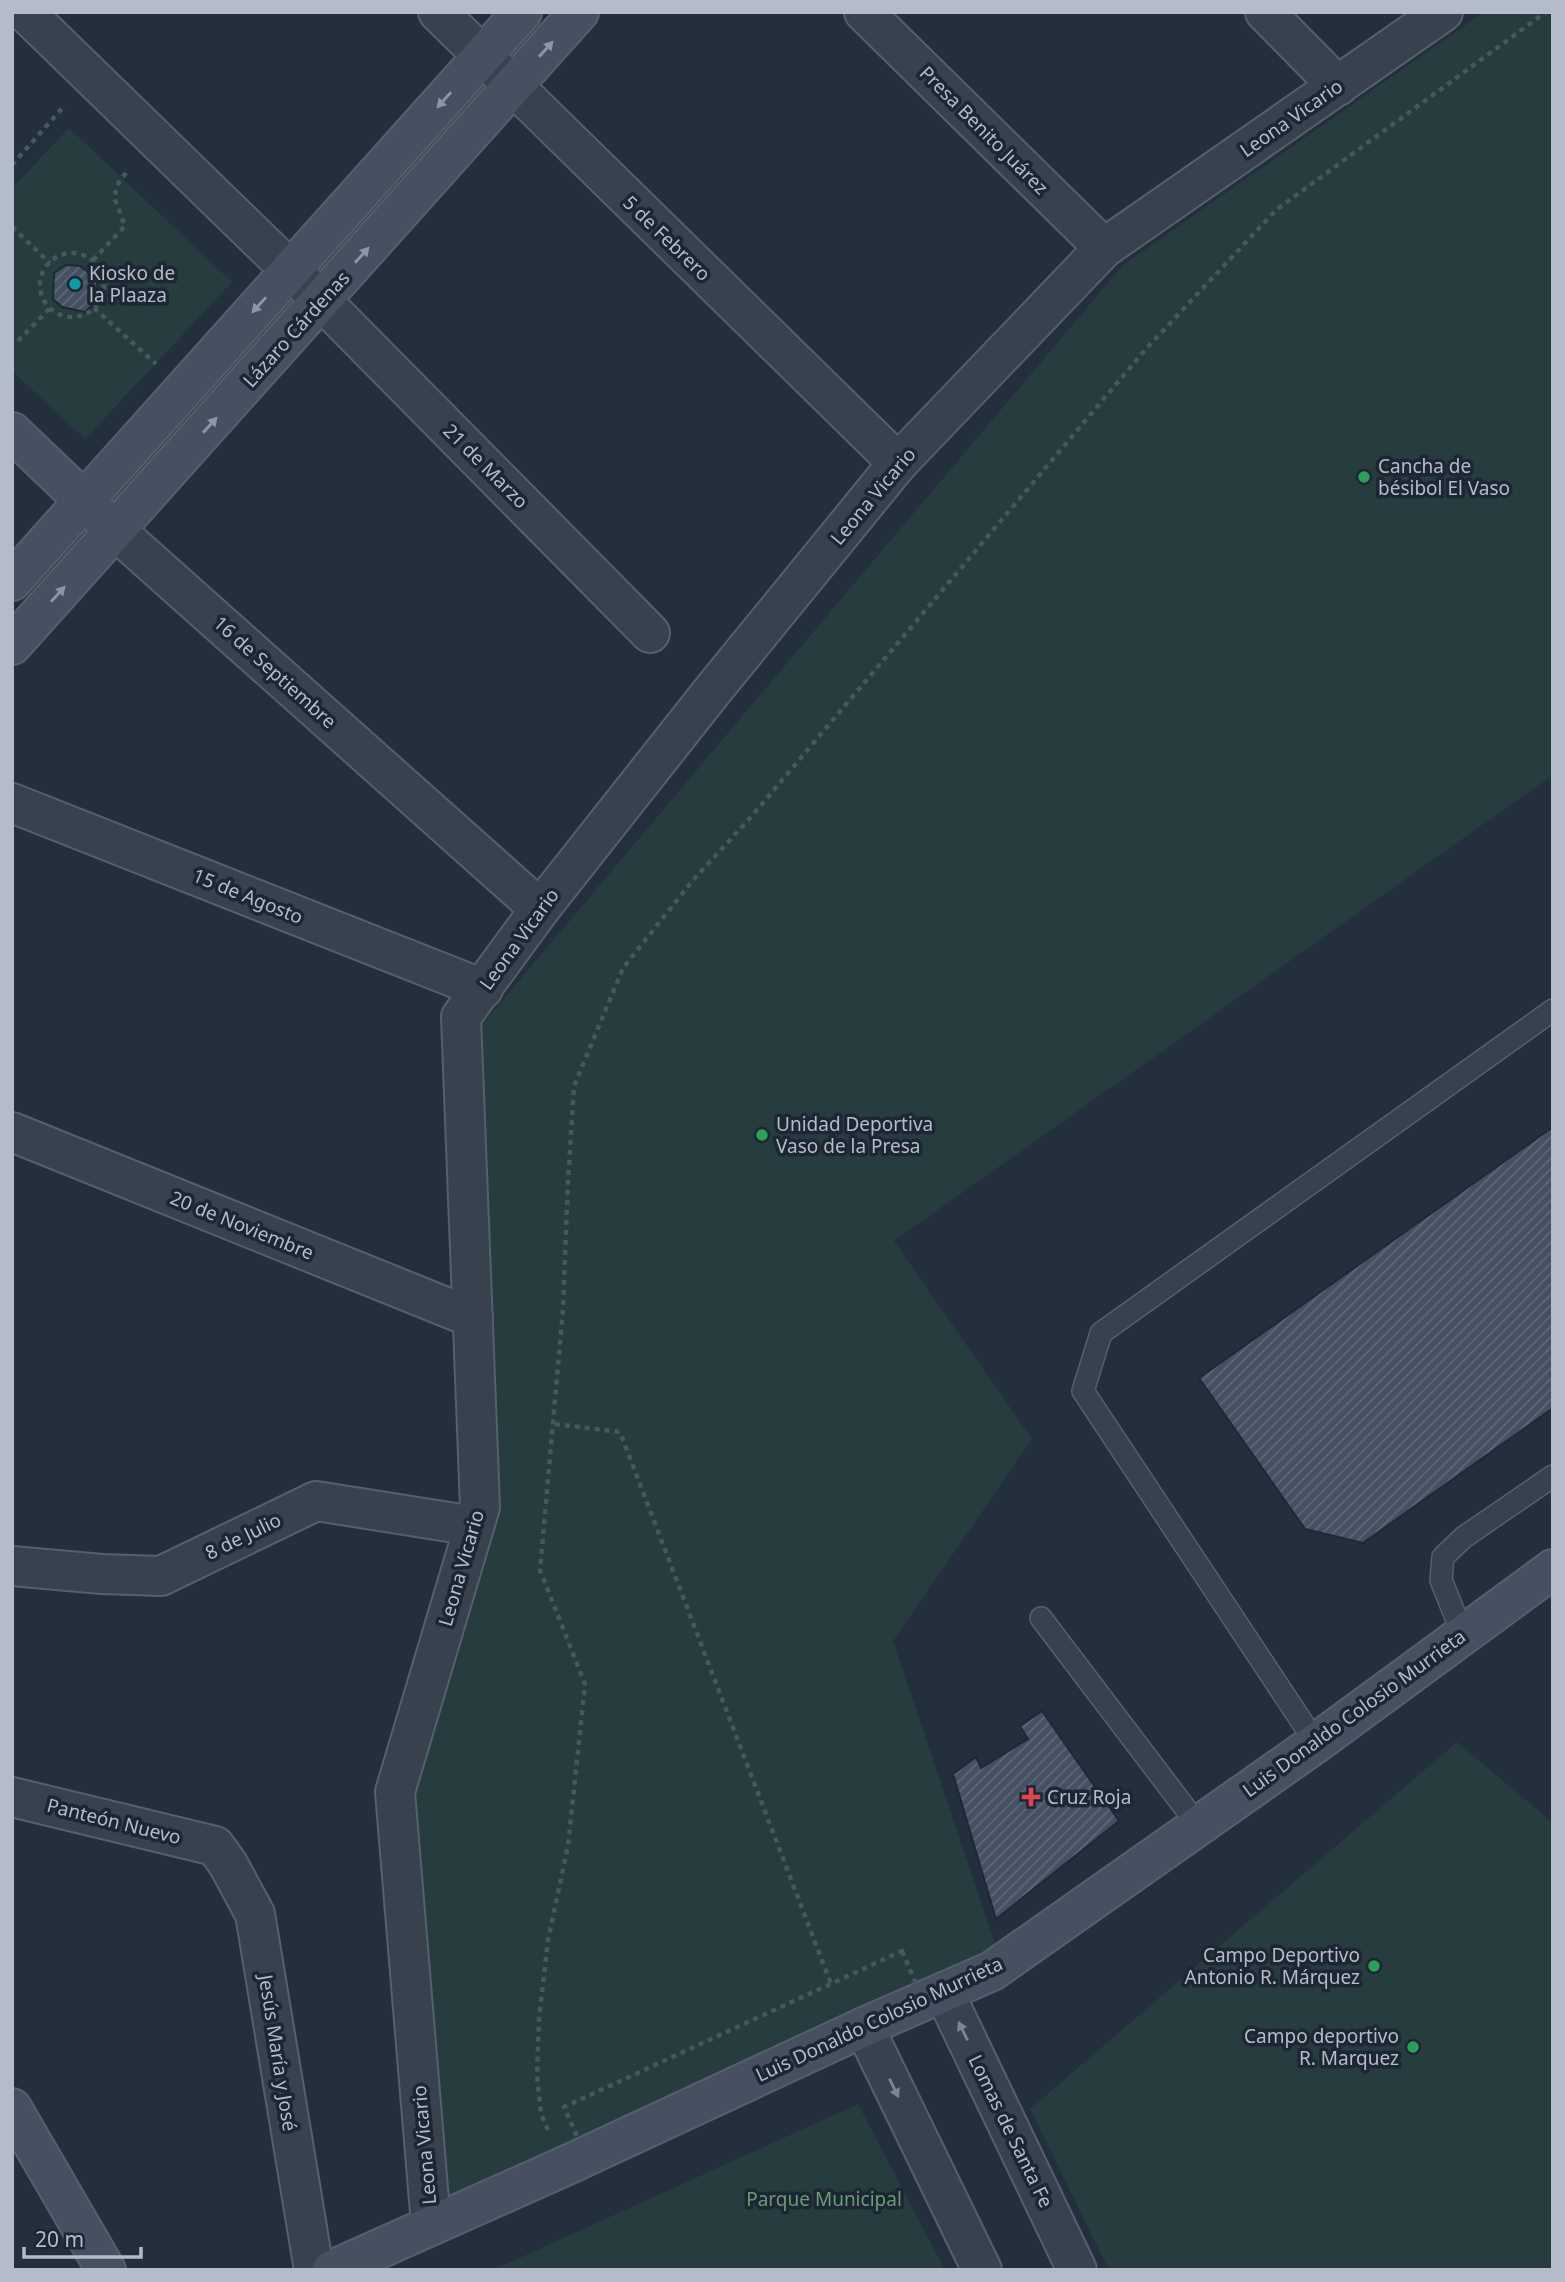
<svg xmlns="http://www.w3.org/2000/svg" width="1565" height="2282" font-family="'Noto Sans',sans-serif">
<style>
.park{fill:#263c3f}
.building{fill:url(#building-hatch);stroke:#1f2835;stroke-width:2}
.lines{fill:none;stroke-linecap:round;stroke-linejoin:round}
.lane-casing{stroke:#565f6c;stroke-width:24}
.street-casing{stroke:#565f6c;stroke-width:42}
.secondary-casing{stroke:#565f6c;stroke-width:42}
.path{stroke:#44595c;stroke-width:4.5;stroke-dasharray:5 5;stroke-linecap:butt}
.lane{stroke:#38414e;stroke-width:21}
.street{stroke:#38414e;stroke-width:38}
.secondary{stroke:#465061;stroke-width:38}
.oneway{fill:#8e96a5}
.oneway2{fill:#7c8592}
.culture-dot{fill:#0f9aa8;stroke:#1d2633;stroke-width:2.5}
.leisure-dot{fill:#2e9e5b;stroke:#1d2633;stroke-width:2.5}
.health-dot{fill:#e0444e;stroke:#1d2633;stroke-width:2.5}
.labels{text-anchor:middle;stroke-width:7;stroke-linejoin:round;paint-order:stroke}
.street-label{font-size:19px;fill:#b4bcc9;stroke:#1d2633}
.poi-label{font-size:19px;fill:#b4bcc9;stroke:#1d2633;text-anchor:start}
.park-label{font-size:19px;fill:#6b9a76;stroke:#1d2633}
</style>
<defs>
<pattern id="building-hatch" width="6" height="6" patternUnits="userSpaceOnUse" patternTransform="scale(1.75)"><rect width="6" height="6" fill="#455162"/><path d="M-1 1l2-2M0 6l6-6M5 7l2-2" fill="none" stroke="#5d6877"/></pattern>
</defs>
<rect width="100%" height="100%" fill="#242f3e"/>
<g class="park">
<polygon points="1484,12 1553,12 1553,775 894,1241 1032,1439 893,1641 999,1955 447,2202 409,1798 487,1525 479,1028 1123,265"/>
<polygon points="69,128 232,282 85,439 12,371 12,188"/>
<polygon points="1457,1742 1553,1823 1553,2270 1109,2270 1030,2109"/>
<polygon points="858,2104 945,2270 493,2270"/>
</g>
<g class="building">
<polygon points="66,265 80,266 96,278 98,291 94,304 85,312 62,307 53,299 54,273"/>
<polygon points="1553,1127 1553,1408 1363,1543 1305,1529 1199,1378"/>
<polygon points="1042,1711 1119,1821 996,1919 953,1774 976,1757 981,1768 1028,1739 1020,1726"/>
</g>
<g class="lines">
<defs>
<g id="lane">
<polyline points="1041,1618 1198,1825"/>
<polyline points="1463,1635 1441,1580 1443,1557 1464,1537 1553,1476"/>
<polyline points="1316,1743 1083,1391 1101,1333 1553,1010"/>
</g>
<g id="street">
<polyline points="25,12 321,300 650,633"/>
<polyline points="438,12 898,463"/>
<polyline points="864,12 1104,248"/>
<polyline points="1265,12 1338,86"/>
<polyline points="115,530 540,909"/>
<polyline points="12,803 483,989"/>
<polyline points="12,1132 473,1318"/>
<polyline points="12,1566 102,1574 161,1576 316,1501 474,1526"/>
<polyline points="12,1797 215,1846 228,1864 255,1914 314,2270"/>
<polyline points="944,1992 1077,2270"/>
<polyline points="864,2027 982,2270"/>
<polyline points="431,2225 395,1792 480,1507 461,1017 540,909 713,690 898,463 1104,248 1443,12"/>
</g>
<g id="secondary">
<polyline points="12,432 103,519"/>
<polyline points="12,581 522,12"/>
<polyline points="12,645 579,12"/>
<polyline points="12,2108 106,2270"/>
<polyline points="332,2270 565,2166 864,2027 992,1971 1316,1743 1553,1569"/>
</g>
</defs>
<use href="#lane" class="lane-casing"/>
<use href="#street" class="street-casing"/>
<use href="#secondary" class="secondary-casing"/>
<g class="path">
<polyline points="12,165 65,105"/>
<polyline points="12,227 50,263"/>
<circle cx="72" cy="285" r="32"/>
<polyline points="93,260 125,226 114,197 119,182 129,169"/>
<polyline points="94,308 156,364"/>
<polyline points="18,341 50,308"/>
<polyline points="555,1424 620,1432 831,1984"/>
<polygon points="902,1951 918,1988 580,2143 564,2107"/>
<polyline points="548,2130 541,2114 537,2076 539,2019 548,1940 568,1846 585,1684 540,1570 563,1309 568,1181 574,1086 623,968 694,879 751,817 1145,350 1276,210 1546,12"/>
</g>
<use href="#lane" class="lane"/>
<use href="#street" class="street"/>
<use href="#secondary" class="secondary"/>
</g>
<defs><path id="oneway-solid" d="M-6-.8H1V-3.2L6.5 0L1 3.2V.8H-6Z" transform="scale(1.75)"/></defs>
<g class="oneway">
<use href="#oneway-solid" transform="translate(546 49) rotate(-48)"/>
<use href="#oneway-solid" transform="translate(444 100) rotate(132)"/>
<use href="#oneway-solid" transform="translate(362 255) rotate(-48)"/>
<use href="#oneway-solid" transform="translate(259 305) rotate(132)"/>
<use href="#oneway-solid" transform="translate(210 425) rotate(-48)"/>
<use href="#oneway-solid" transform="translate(58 594) rotate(-48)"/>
</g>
<g class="oneway2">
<use href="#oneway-solid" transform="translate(963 2031) rotate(-116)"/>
<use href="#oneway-solid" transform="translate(894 2088) rotate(64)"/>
</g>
<circle class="culture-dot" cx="75" cy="284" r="7"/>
<g class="leisure-dot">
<circle cx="1364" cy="477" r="7"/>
<circle cx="762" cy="1135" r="7"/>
<circle cx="1374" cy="1966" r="7"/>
<circle cx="1413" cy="2047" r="7"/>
</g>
<path class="health-dot" d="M1027.5 1786.5h7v7h7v7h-7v7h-7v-7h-7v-7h7z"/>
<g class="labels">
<g class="street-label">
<text transform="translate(1291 118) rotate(-35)" y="7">Leona Vicario</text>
<text transform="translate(984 130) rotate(45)" y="7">Presa Benito Juárez</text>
<text transform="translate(667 238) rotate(44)" y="7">5 de Febrero</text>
<text transform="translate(296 329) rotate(-48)" y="7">Lázaro Cárdenas</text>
<text transform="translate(486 466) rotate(45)" y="7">21 de Marzo</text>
<text transform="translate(873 496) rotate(-50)" y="7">Leona Vicario</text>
<text transform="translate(275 672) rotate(42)" y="7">16 de Septiembre</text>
<text transform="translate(248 896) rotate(22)" y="7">15 de Agosto</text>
<text transform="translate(519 939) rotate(-54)" y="7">Leona Vicario</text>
<text transform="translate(242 1225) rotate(22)" y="7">20 de Noviembre</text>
<text transform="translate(243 1536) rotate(-26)" y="7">8 de Julio</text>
<text transform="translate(461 1568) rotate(-74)" y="7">Leona Vicario</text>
<text transform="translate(1354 1713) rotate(-36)" y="7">Luis Donaldo Colosio Murrieta</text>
<text transform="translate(114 1821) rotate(14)" y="7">Panteón Nuevo</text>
<text transform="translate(879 2019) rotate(-25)" y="7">Luis Donaldo Colosio Murrieta</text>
<text transform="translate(278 2053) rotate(81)" y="7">Jesús María y José</text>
<text transform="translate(1011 2131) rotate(64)" y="7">Lomas de Santa Fe</text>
<text transform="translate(424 2145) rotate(-95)" y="7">Leona Vicario</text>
</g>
<g class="poi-label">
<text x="89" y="280">Kiosko de<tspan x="89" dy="22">la Plaaza</tspan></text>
<text x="1378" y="473">Cancha de<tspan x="1378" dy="22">bésibol El Vaso</tspan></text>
<text x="776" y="1131">Unidad Deportiva<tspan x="776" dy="22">Vaso de la Presa</tspan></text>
<text x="1047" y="1804">Cruz Roja</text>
<text x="1360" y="1962" text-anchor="end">Campo Deportivo<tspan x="1360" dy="22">Antonio R. Márquez</tspan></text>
<text x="1399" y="2043" text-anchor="end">Campo deportivo<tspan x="1399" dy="22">R. Marquez</tspan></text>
</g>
<g class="park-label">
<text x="824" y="2206">Parque Municipal</text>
</g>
</g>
<rect width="1565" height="2282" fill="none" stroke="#b4bcc9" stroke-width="28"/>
<path d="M24 2247v10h117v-10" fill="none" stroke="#b4bcc9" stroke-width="3.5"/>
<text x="35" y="2247" font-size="21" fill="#b4bcc9" stroke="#1d2633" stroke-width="5" paint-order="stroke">20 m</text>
</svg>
